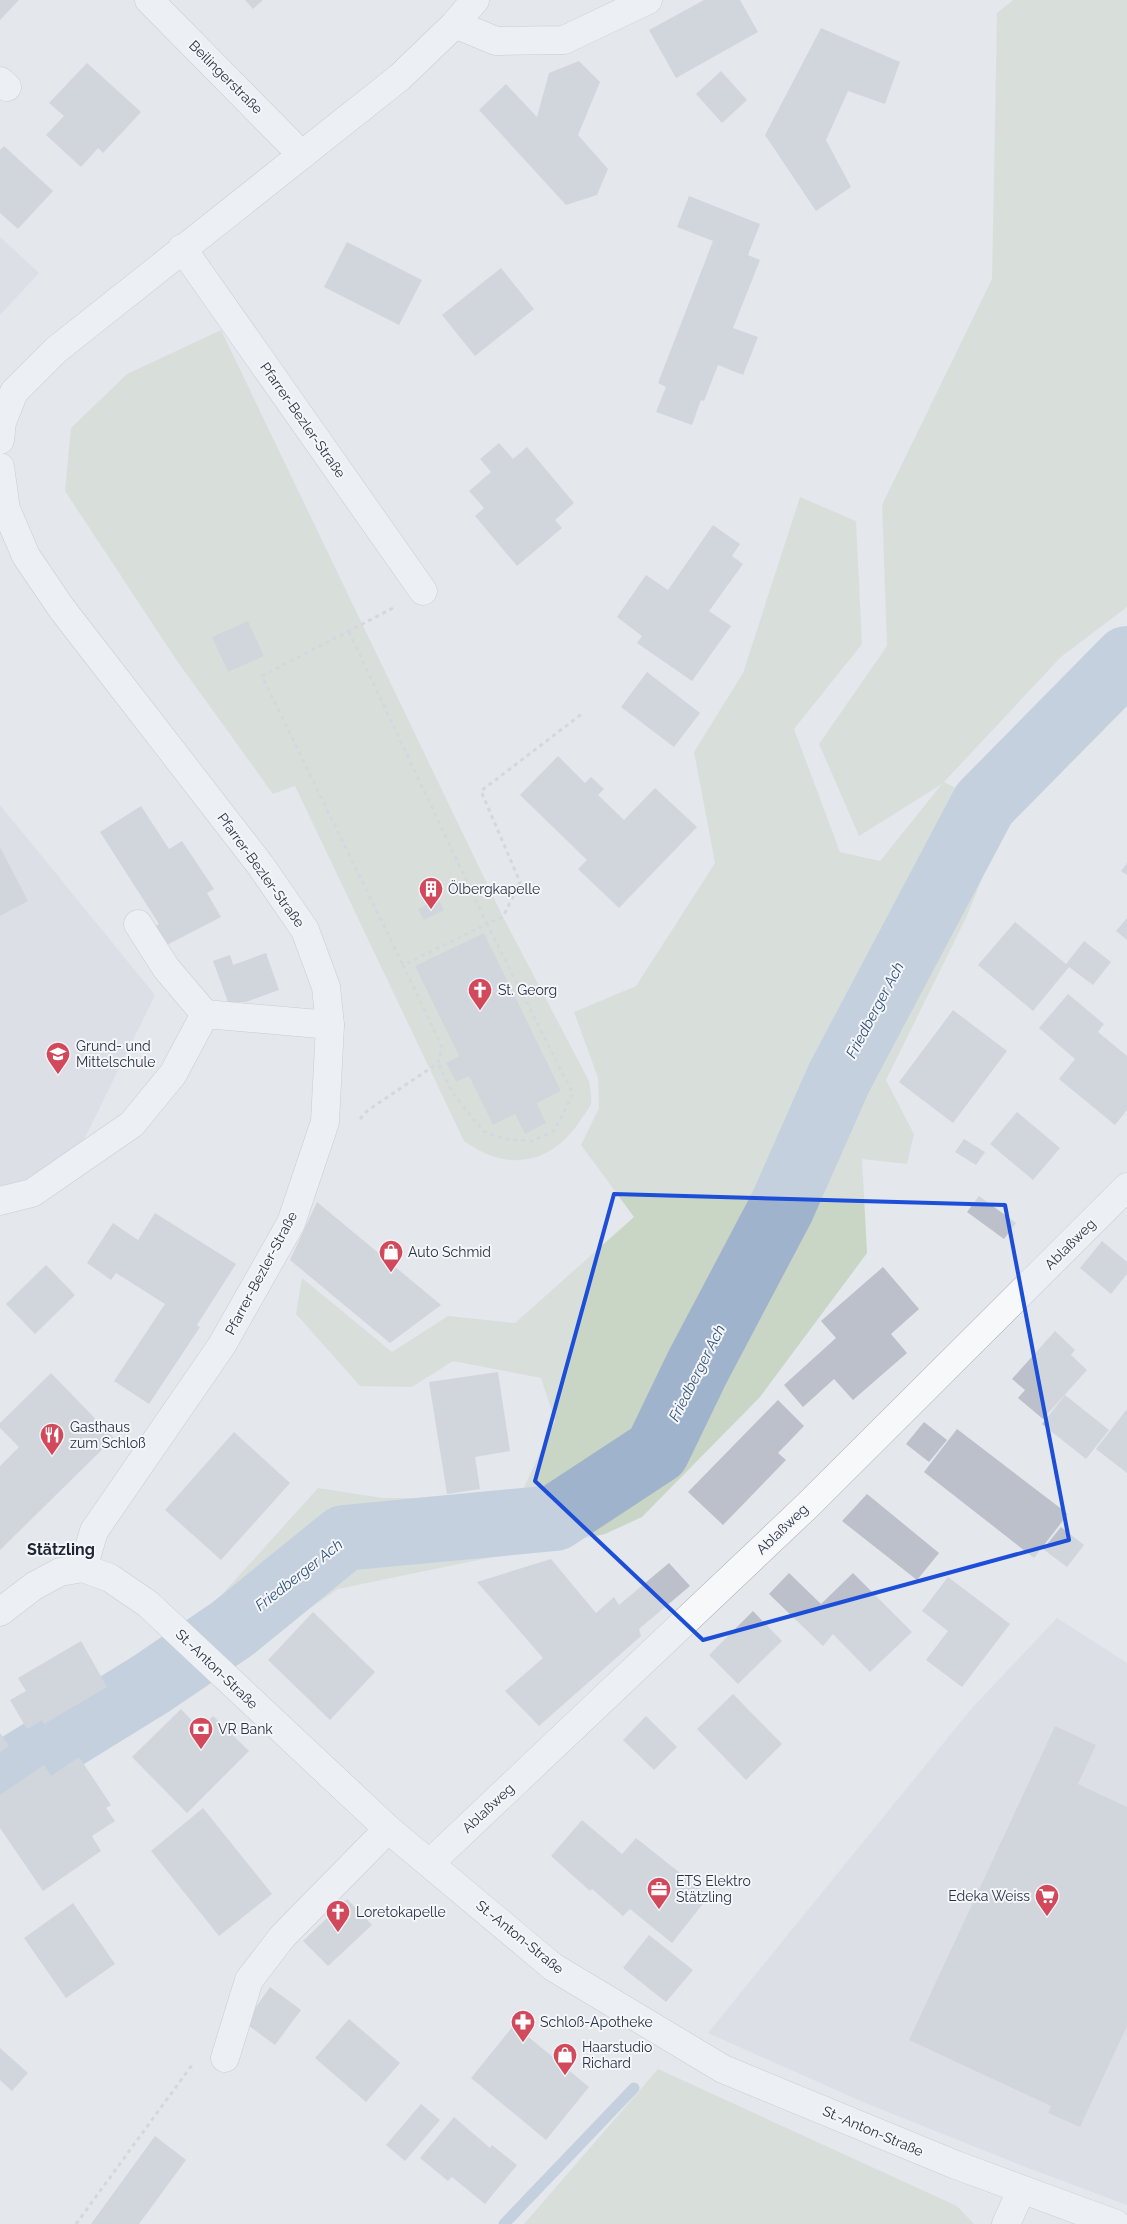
<svg xmlns="http://www.w3.org/2000/svg" width="1127" height="2224" font-family="Raleway,sans-serif">
<style>
.built{fill:#d2d6de}
.green{fill:#c9d6c5}
.lines{fill:none;stroke-linecap:round;stroke-linejoin:round}
.stream{stroke:#9fb4cc;stroke-width:11}
.river{stroke:#9fb4cc;stroke-width:66}
.building{fill:#bbc0ca}
.minor-casing{stroke:#a9aeb7;stroke-width:29}
.path{stroke:#c2c5cb;stroke-width:3;stroke-dasharray:4 4;stroke-linecap:butt}
.minor{stroke:#f7f8fa;stroke-width:28}
.marked{fill:none;stroke:#1d4ed8;stroke-width:4;stroke-linejoin:round}
.labels{text-anchor:middle;stroke-width:4;stroke-linejoin:round;paint-order:stroke}
.street-label{font-size:14px;fill:#2b3445;stroke:#f4f6f9}
.poi-label{font-size:14px;fill:#2b3445;stroke:#f4f6f9;text-anchor:start}
.water-label{font-size:15px;font-style:italic;fill:#34527a;stroke:#f4f6f9}
.quarter-label{font-size:16px;font-weight:bold;fill:#1d2536;stroke:#f4f6f9}
</style>
<rect width="100%" height="100%" fill="#e4e7ec"/>
<g class="built">
<polygon points="0,237 39,273 0,315"/>
<polygon points="0,805 155,995 77,1154 0,1205"/>
<polygon points="1057,1618 1127,1663 1127,2205 1023,2166 863,2102 708,2033 972,1708"/>
</g>
<g class="green">
<polygon points="1013,0 1127,0 1127,607 1061,657 944,782 1008,814 967,916 886,1080 914,1134 907,1164 862,1159 867,1253 760,1397 642,1517 605,1534 338,1589 250,1649 207,1611 318,1488 383,1498 519,1498 555,1421 541,1378 453,1361 412,1387 360,1386 296,1314 302,1278 392,1352 448,1316 515,1323 634,1217 581,1145 599,1108 598,1078 574,1012 636,986 715,863 694,752 743,673 800,497 856,521 862,644 794,729 840,852 880,861 942,784 859,836 819,744 887,646 882,505 992,279 997,13"/>
<path d="M221,330l282,587 86,164c1,7 3,17 2,23 -2,6 -10,14 -13,20 -30,42 -73,47 -114,17l-169,-355 -22,8 -96,-133 -112,-170 6,-63 56,-54z"/>
<polygon points="658,2069 957,2206 974,2224 524,2224"/>
</g>
<g class="lines">
<polyline class="stream" points="504,2224 634,2088"/>
<polyline class="river" points="0,1777 151,1684 232,1629 344,1538 555,1518 657,1451 697,1368 782,1207 839,1078 984,804 1127,659"/>
</g>
<g class="building">
<polygon points="0,0 19,0 0,20"/>
<polygon points="245,0 263,0 253,9"/>
<polygon points="704,0 740,0 758,32 676,78 649,30"/>
<polygon points="821,28 900,62 885,104 848,91 826,140 851,187 816,211 765,135"/>
<polygon points="579,61 600,82 578,135 608,169 597,195 566,205 479,110 506,84 537,117 549,73"/>
<polygon points="87,63 141,112 103,153 98,148 81,167 46,135 64,116 49,103"/>
<polygon points="721,71 747,100 722,123 696,94"/>
<polygon points="4,146 53,191 18,229 0,213 0,150"/>
<polygon points="689,196 760,224 748,255 760,260 733,328 758,337 743,375 718,365 704,401 701,400 692,425 656,412 666,387 658,383 713,241 677,227"/>
<polygon points="347,242 422,280 399,325 324,287"/>
<polygon points="501,268 534,309 475,356 442,315"/>
<polygon points="499,443 513,459 527,447 574,503 555,520 562,528 517,566 475,516 484,508 469,491 491,472 480,459"/>
<polygon points="713,525 740,544 732,556 743,564 709,611 731,626 692,681 637,643 642,636 617,617 646,575 668,590"/>
<polygon points="248,621 264,656 228,672 212,637"/>
<polygon points="647,672 700,713 674,747 621,707"/>
<polygon points="558,756 585,783 591,777 604,789 598,795 624,820 655,788 697,827 619,908 578,869 587,860 520,795"/>
<polygon points="141,806 169,849 182,841 214,889 207,893 221,917 165,946 152,928 159,924 100,832"/>
<polygon points="0,847 28,901 0,916"/>
<polygon points="1127,863 1127,875 1121,871"/>
<polygon points="438,899 444,910 424,920 418,909"/>
<polygon points="1127,918 1127,940 1116,931"/>
<polygon points="1015,922 1066,964 1084,941 1111,962 1093,985 1069,967 1033,1011 978,965"/>
<polygon points="484,933 561,1091 537,1103 546,1123 525,1134 515,1114 493,1125 469,1076 456,1082 446,1063 459,1056 415,966"/>
<polygon points="266,953 279,990 246,1002 228,1002 213,961 230,955 233,965"/>
<polygon points="1068,994 1104,1024 1098,1032 1127,1056 1127,1110 1115,1125 1059,1079 1075,1059 1039,1028"/>
<polygon points="953,1010 1007,1051 953,1123 899,1082"/>
<polygon points="1017,1112 1060,1148 1033,1180 990,1144"/>
<polygon points="964,1139 985,1152 976,1165 955,1152"/>
<polygon points="979,1196 1016,1223 1004,1239 967,1212"/>
<polygon points="317,1202 441,1305 390,1343 290,1260"/>
<polygon points="155,1213 236,1264 197,1325 200,1327 149,1404 114,1381 165,1304 116,1273 111,1280 87,1263 113,1223 138,1240"/>
<polygon points="1102,1241 1127,1262 1127,1274 1111,1294 1080,1268"/>
<polygon points="46,1265 75,1295 35,1334 6,1304"/>
<polygon points="883,1267 919,1309 891,1334 907,1353 853,1400 834,1379 803,1407 784,1385 836,1338 821,1321"/>
<polygon points="1055,1331 1075,1350 1071,1355 1087,1370 1043,1419 1018,1398 1025,1390 1012,1379"/>
<polygon points="498,1372 510,1451 475,1457 480,1489 447,1494 429,1382"/>
<polygon points="51,1373 114,1438 0,1550 0,1466 19,1447 0,1428 0,1423"/>
<polygon points="1065,1395 1109,1430 1086,1459 1042,1424"/>
<polygon points="778,1400 804,1426 778,1453 786,1460 723,1525 688,1492"/>
<polygon points="1127,1409 1127,1473 1096,1449"/>
<polygon points="924,1422 947,1440 929,1462 906,1444"/>
<polygon points="957,1429 1068,1514 1034,1558 924,1472"/>
<polygon points="234,1432 290,1483 221,1560 165,1510"/>
<polygon points="867,1494 939,1553 917,1580 842,1521"/>
<polygon points="1061,1527 1084,1545 1067,1567 1043,1549"/>
<polygon points="551,1559 596,1613 614,1597 619,1605 669,1563 690,1586 639,1629 641,1636 539,1726 505,1691 543,1658 477,1582"/>
<polygon points="789,1573 821,1604 853,1573 912,1632 870,1672 833,1634 823,1646 769,1594"/>
<polygon points="948,1577 1010,1624 962,1687 926,1660 948,1631 922,1611"/>
<polygon points="753,1611 782,1641 738,1684 709,1655"/>
<polygon points="313,1612 375,1672 330,1720 268,1660"/>
<polygon points="81,1641 107,1687 44,1724 42,1720 27,1729 10,1700 26,1691 18,1678"/>
<polygon points="733,1694 782,1744 746,1780 697,1729"/>
<polygon points="181,1709 200,1729 213,1716 249,1751 187,1813 132,1757"/>
<polygon points="646,1716 677,1747 654,1770 623,1740"/>
<polygon points="1055,1726 1096,1745 1078,1784 1127,1807 1127,2026 1080,2127 1048,2113 1051,2106 909,2040"/>
<polygon points="0,1733 9,1746 0,1752"/>
<polygon points="79,1757 111,1805 106,1808 115,1821 92,1836 101,1851 43,1891 0,1828 0,1795 44,1765 51,1776"/>
<polygon points="203,1808 272,1894 219,1936 151,1851"/>
<polygon points="582,1820 622,1854 636,1838 709,1896 672,1943 630,1909 623,1916 592,1889 590,1891 551,1856"/>
<polygon points="347,1899 372,1925 328,1966 303,1941"/>
<polygon points="73,1903 115,1964 66,1998 24,1938"/>
<polygon points="649,1935 693,1970 666,2002 623,1968"/>
<polygon points="270,1987 301,2010 275,2045 245,2023"/>
<polygon points="349,2019 400,2063 366,2102 315,2058"/>
<polygon points="514,2025 589,2087 546,2140 471,2078"/>
<polygon points="0,2048 28,2073 12,2091 0,2080"/>
<polygon points="421,2104 440,2120 405,2161 386,2145"/>
<polygon points="454,2117 490,2148 492,2145 517,2165 485,2204 452,2177 448,2181 420,2158"/>
<polygon points="155,2136 186,2160 139,2224 91,2224"/>
</g>
<g class="lines">
<defs>
<g id="minor">
<polyline points="149,0 302,155"/>
<polyline points="455,24 496,41 564,40 648,0"/>
<polyline points="0,81 7,87"/>
<polyline points="182,248 423,591"/>
<polyline points="0,440 2,422 14,392 56,350 400,77 455,24 475,0"/>
<polyline points="0,467 6,509 26,556 62,609 261,866 305,930 326,987 330,1025 325,1122 291,1223 222,1345 94,1531 83,1568"/>
<polyline points="138,924 166,968 205,1014"/>
<polyline points="0,1201 32,1193 132,1124 173,1074 205,1014 330,1025"/>
<polyline points="83,1568 110,1578 148,1604 388,1829 553,1967 723,2069 956,2165 1116,2224"/>
<polyline points="0,1612 34,1586 60,1572 83,1568"/>
<polyline points="430,1863 808,1505 1127,1187"/>
<polyline points="225,2058 249,1980 282,1937 388,1829"/>
<polyline points="1006,2224 1021,2191"/>
</g>
</defs>
<use href="#minor" class="minor-casing"/>
<g class="path">
<polyline points="393,608 262,676 403,965"/>
<polyline points="349,632 487,924 503,917 520,882 481,791 583,713"/>
<polyline points="360,1119 367,1111 438,1063 442,1047 403,965 487,924 573,1094 554,1131 532,1141 504,1139 483,1131 452,1092 438,1063"/>
<polyline points="76,2224 192,2065"/>
</g>
<use href="#minor" class="minor"/>
</g>
<path d="M0 0H1127V2224H0ZM614,1194l391,11 64,335 -366,100 -168,-159z" fill="#e4e7ec" fill-opacity=".55" fill-rule="evenodd"/>
<path class="marked" d="M614,1194l391,11 64,335 -366,100 -168,-159z"/>
<defs>
<symbol id="building-pin" viewBox="-11 -11 22 30"><path d="M0 17L-7.5 6A9.5 9.5 0 1 1 7.5 6Z" fill="#d1495b" stroke="#f4f6f9"/><path d="M-4-6H4V6H1V3H-1V6H-4ZM-2.5-4.3h1.7v1.8h-1.7ZM.8-4.3h1.7v1.8H.8ZM-2.5-1h1.7V.8h-1.7ZM.8-1h1.7V.8H.8Z" fill="#fff"/></symbol>
<symbol id="church-pin" viewBox="-11 -11 22 30"><path d="M0 17L-7.5 6A9.5 9.5 0 1 1 7.5 6Z" fill="#d1495b" stroke="#f4f6f9"/><path d="M-1.2-6h2.4v3.5h3.3v2.4h-3.3V6h-2.4V-.1h-3.3v-2.4h3.3Z" fill="#fff"/></symbol>
<symbol id="school-pin" viewBox="-11 -11 22 30"><path d="M0 17L-7.5 6A9.5 9.5 0 1 1 7.5 6Z" fill="#d1495b" stroke="#f4f6f9"/><path d="M0-5L7-2L0 1L-7-2ZM-4 1L0 2.5L4 1V4Q0 6-4 4Z" fill="#fff"/></symbol>
<symbol id="shop-pin" viewBox="-11 -11 22 30"><path d="M0 17L-7.5 6A9.5 9.5 0 1 1 7.5 6Z" fill="#d1495b" stroke="#f4f6f9"/><path d="M-5-2.5h2.3a2.7 3.5 0 0 1 5.4 0H5L5.5 6h-11ZM-1.5-2.5h3a1.5 2.3 0 0 0-3 0Z" fill="#fff"/></symbol>
<symbol id="restaurant-pin" viewBox="-11 -11 22 30"><path d="M0 17L-7.5 6A9.5 9.5 0 1 1 7.5 6Z" fill="#d1495b" stroke="#f4f6f9"/><path d="M-5-6h1v4h1v-4h1v4h1v-4h1v5L-1.5 .5V6h-2V.5L-5-1ZM5-6V6H3V1.5H1.5Q1.5-4 5-6Z" fill="#fff"/></symbol>
<symbol id="bank-pin" viewBox="-11 -11 22 30"><path d="M0 17L-7.5 6A9.5 9.5 0 1 1 7.5 6Z" fill="#d1495b" stroke="#f4f6f9"/><path d="M-6-4H6V4H-6ZM0-2.3a2.3 2.3 0 1 0 0 4.6a2.3 2.3 0 1 0 0-4.6Z" fill="#fff"/></symbol>
<symbol id="office-pin" viewBox="-11 -11 22 30"><path d="M0 17L-7.5 6A9.5 9.5 0 1 1 7.5 6Z" fill="#d1495b" stroke="#f4f6f9"/><path d="M-6-3h4V-5.5h4V-3h4V5H-6ZM-1-4.5V-3h2v-1.5ZM-6 0V1H6V0Z" fill="#fff"/></symbol>
<symbol id="supermarket-pin" viewBox="-11 -11 22 30"><path d="M0 17L-7.5 6A9.5 9.5 0 1 1 7.5 6Z" fill="#d1495b" stroke="#f4f6f9"/><path d="M-6-5.5h2.5l.6 2H6L4.5 2H-2.5L-4.4-4H-6ZM-1.5 3.2a1.3 1.3 0 1 0 .1 0ZM3 3.2a1.3 1.3 0 1 0 .1 0Z" fill="#fff"/></symbol>
<symbol id="pharmacy-pin" viewBox="-11 -11 22 30"><path d="M0 17L-7.5 6A9.5 9.5 0 1 1 7.5 6Z" fill="#d1495b" stroke="#f4f6f9"/><path d="M-2-6h4v4h4v4h-4v4h-4v-4h-4v-4h4Z" fill="#fff"/></symbol>
</defs>
<g fill-rule="evenodd">
<use href="#building-pin" x="417" y="875" width="28" height="38"/>
<use href="#church-pin" x="466" y="976" width="28" height="38"/>
<use href="#school-pin" x="44" y="1040" width="28" height="38"/>
<use href="#shop-pin" x="377" y="1238" width="28" height="38"/>
<use href="#restaurant-pin" x="38" y="1421" width="28" height="38"/>
<use href="#bank-pin" x="187" y="1715" width="28" height="38"/>
<use href="#office-pin" x="645" y="1875" width="28" height="38"/>
<use href="#supermarket-pin" x="1033" y="1882" width="28" height="38"/>
<use href="#church-pin" x="324" y="1898" width="28" height="38"/>
<use href="#pharmacy-pin" x="509" y="2008" width="28" height="38"/>
<use href="#shop-pin" x="551" y="2041" width="28" height="38"/>
</g>
<g class="labels">
<g class="street-label">
<text transform="translate(226 77) rotate(45)" y="5">Beilingerstraße</text>
<text transform="translate(303 420) rotate(55)" y="5">Pfarrer-Bezler-Straße</text>
<text transform="translate(261 870) rotate(54)" y="5">Pfarrer-Bezler-Straße</text>
<text transform="translate(1070 1244) rotate(-45)" y="5">Ablaßweg</text>
<text transform="translate(261 1273) rotate(-62)" y="5">Pfarrer-Bezler-Straße</text>
<text transform="translate(782 1529) rotate(-44)" y="5">Ablaßweg</text>
<text transform="translate(217 1669) rotate(44)" y="5">St.-Anton-Straße</text>
<text transform="translate(488 1808) rotate(-43)" y="5">Ablaßweg</text>
<text transform="translate(520 1937) rotate(39)" y="5">St.-Anton-Straße</text>
<text transform="translate(873 2131) rotate(23)" y="5">St.-Anton-Straße</text>
</g>
<g class="poi-label">
<text x="448" y="894">Ölbergkapelle</text>
<text x="498" y="995">St. Georg</text>
<text x="76" y="1051">Grund- und<tspan x="76" dy="16">Mittelschule</tspan></text>
<text x="408" y="1257">Auto Schmid</text>
<text x="70" y="1432">Gasthaus<tspan x="70" dy="16">zum Schloß</tspan></text>
<text x="218" y="1734">VR Bank</text>
<text x="676" y="1886">ETS Elektro<tspan x="676" dy="16">Stätzling</tspan></text>
<text x="1030" y="1901" text-anchor="end">Edeka Weiss</text>
<text x="356" y="1917">Loretokapelle</text>
<text x="540" y="2027">Schloß-Apotheke</text>
<text x="582" y="2052">Haarstudio<tspan x="582" dy="16">Richard</tspan></text>
</g>
<g class="water-label">
<text transform="translate(875 1010) rotate(-62)" y="5">Friedberger Ach</text>
<text transform="translate(697 1373) rotate(-63)" y="5">Friedberger Ach</text>
<text transform="translate(299 1575) rotate(-38)" y="5">Friedberger Ach</text>
</g>
<g class="quarter-label">
<text x="61" y="1555">Stätzling</text>
</g>
</g>
</svg>
